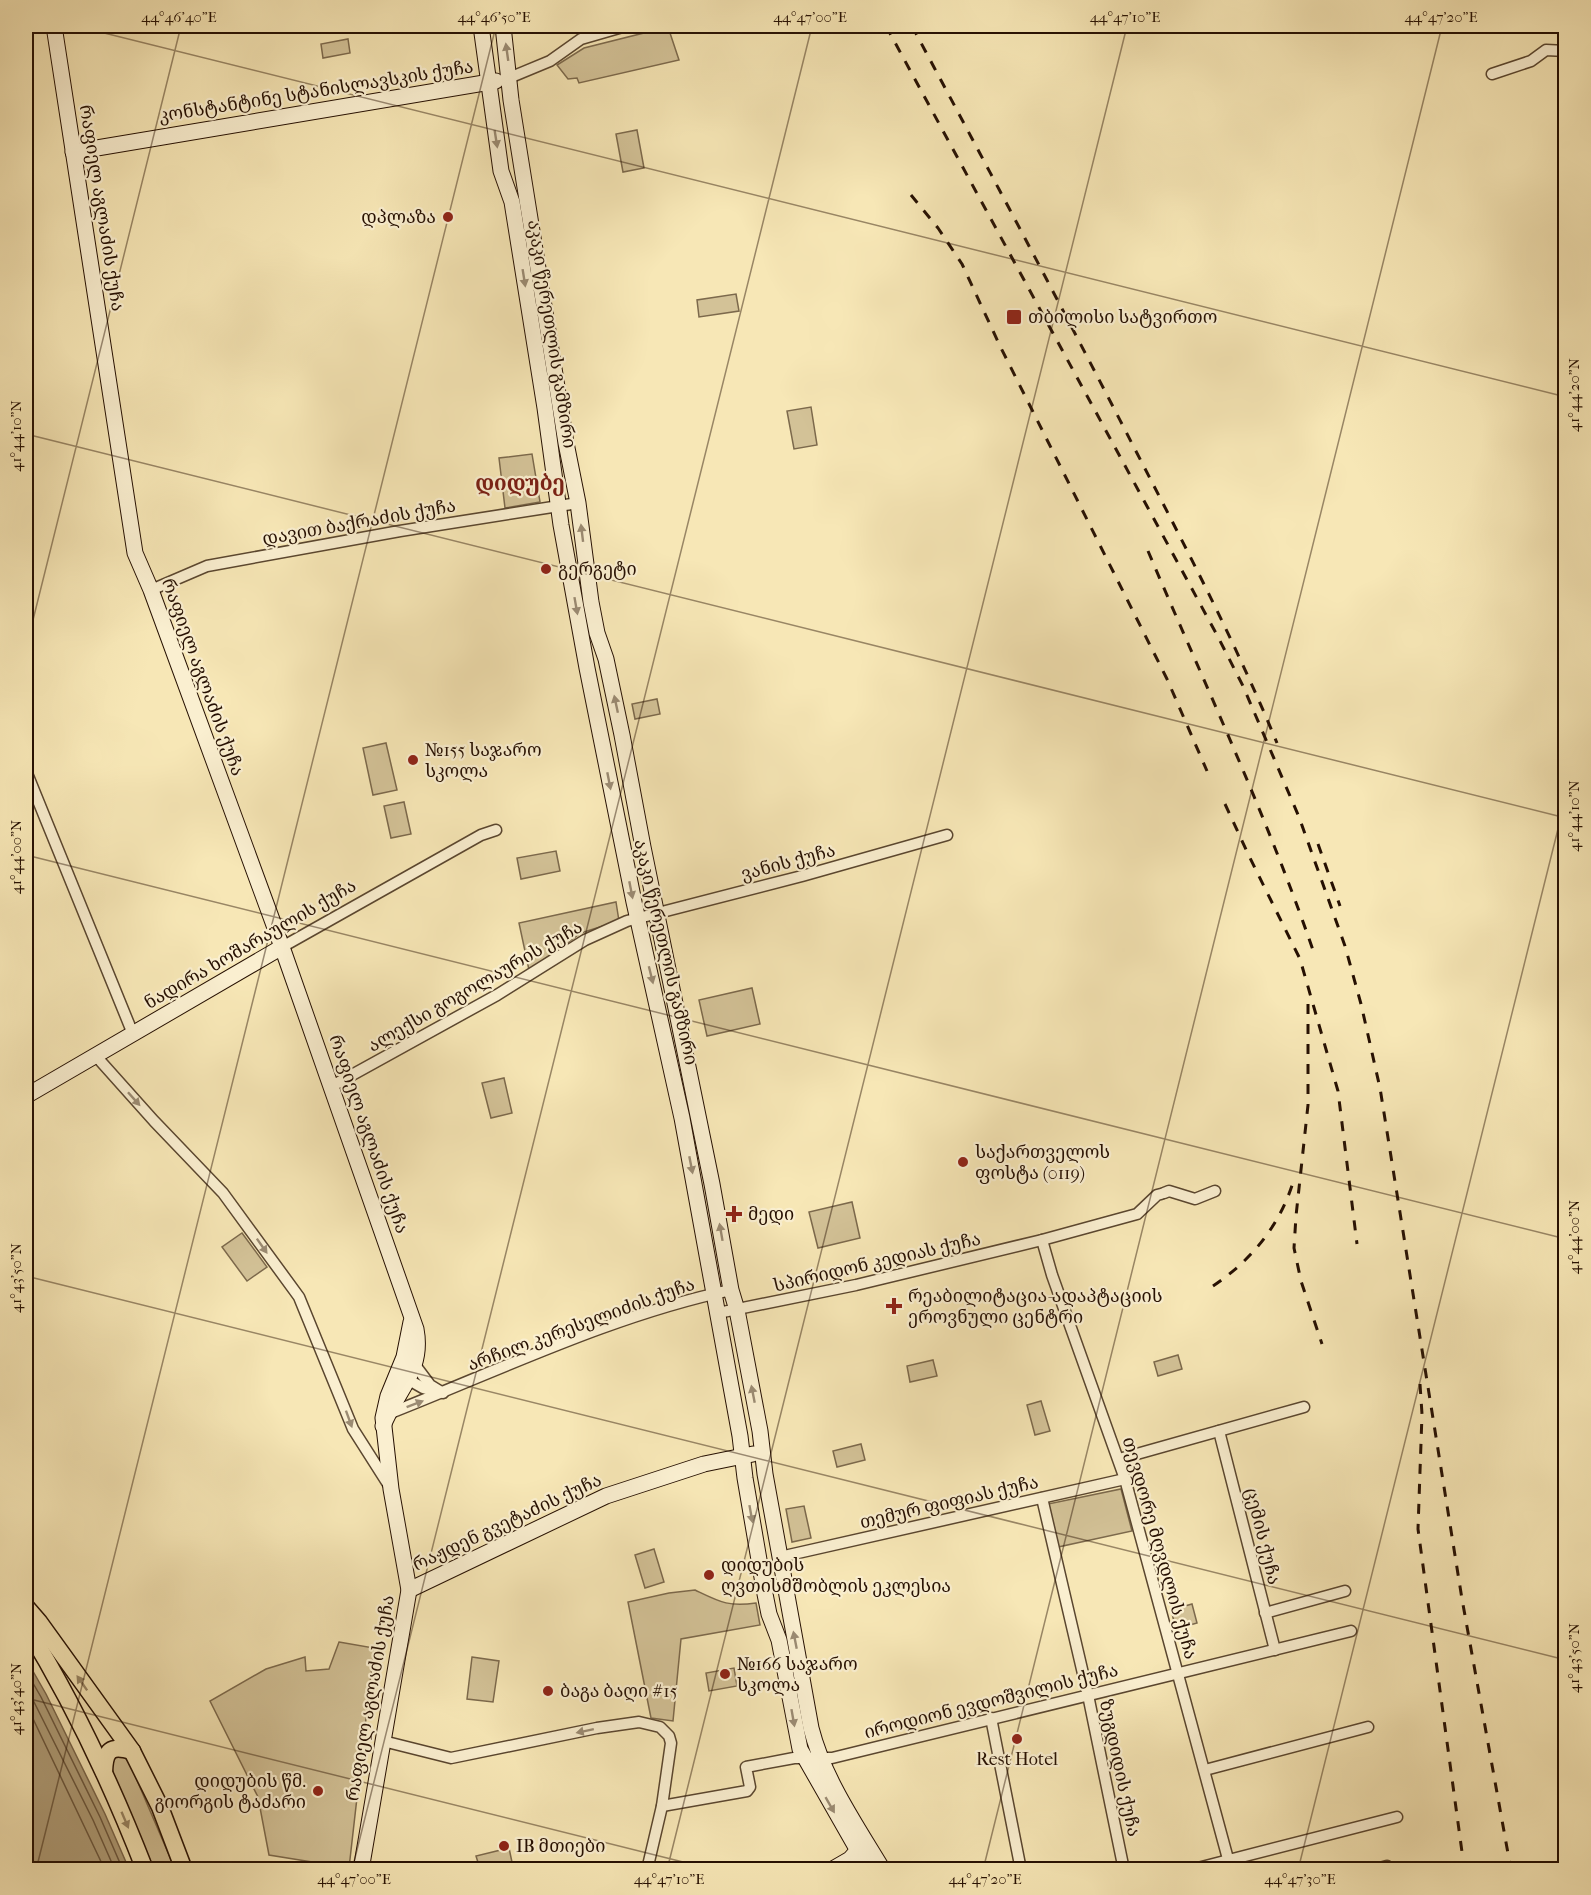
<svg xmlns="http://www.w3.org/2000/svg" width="1591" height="1895" font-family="'IM FELL French Canon','Noto Serif Georgian',serif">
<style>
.green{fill:#d3c297;stroke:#7c694c;stroke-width:1.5}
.water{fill:#b09e79;stroke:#796549;stroke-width:1.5}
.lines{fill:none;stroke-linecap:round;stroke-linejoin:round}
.shore{stroke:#6b573e;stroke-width:1.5}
.street-casing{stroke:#5a462f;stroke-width:13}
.secondary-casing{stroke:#261002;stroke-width:17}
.primary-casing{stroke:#261002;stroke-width:19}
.street{stroke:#faefd0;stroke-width:10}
.secondary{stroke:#faefd0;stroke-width:15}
.primary{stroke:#f7e7b6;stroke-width:16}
.rail{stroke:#261002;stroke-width:3;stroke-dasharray:10 10;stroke-linecap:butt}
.oneway{fill:#9b8b73}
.oneway2{fill:#998665}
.ticks{fill:none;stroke:#261002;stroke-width:1.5;stroke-opacity:0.45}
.poi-dot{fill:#8f2418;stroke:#faefd0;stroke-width:2}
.labels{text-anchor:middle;stroke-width:4.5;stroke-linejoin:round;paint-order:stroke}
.street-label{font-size:18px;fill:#261002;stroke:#faefd0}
.poi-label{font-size:18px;fill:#261002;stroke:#faefd0;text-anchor:start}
.quarter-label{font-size:21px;font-weight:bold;fill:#7a1f14;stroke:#faefd0}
.neatline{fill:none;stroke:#261002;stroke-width:2}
.ticks-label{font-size:15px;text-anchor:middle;fill:#261002}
</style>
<rect width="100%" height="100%" fill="#f7e7b6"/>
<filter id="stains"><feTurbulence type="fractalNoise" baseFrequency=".00333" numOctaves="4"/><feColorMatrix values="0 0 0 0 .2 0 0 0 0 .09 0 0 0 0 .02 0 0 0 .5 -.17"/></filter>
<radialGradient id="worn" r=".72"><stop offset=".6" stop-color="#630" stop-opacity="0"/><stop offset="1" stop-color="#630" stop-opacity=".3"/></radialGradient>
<g class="green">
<polygon points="668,27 679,60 579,83 577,78 568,79 557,65 584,48"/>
<polygon points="348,39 350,53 323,58 321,44"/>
<polygon points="637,130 644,168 623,172 616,134"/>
<polygon points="736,294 739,311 699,317 697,300"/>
<polygon points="811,407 817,445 794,449 787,411"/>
<polygon points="532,454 540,502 505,508 499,458"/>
<polygon points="657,699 660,714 635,719 632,704"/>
<polygon points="386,743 397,790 373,795 363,748"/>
<polygon points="404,802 411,834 391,838 384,806"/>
<polygon points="556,851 560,871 521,879 517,858"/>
<polygon points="616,902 619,921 581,933 529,970 519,923"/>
<polygon points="752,988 760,1024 707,1036 699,1000"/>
<polygon points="504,1078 512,1113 491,1118 482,1083"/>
<polygon points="852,1202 860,1238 818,1248 809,1212"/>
<polygon points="242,1233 267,1267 247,1281 222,1247"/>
<polygon points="1178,1355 1182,1369 1158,1376 1154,1362"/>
<polygon points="933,1360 937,1376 910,1382 907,1366"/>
<polygon points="1041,1401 1050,1431 1035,1435 1027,1405"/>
<polygon points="861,1444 865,1460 837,1467 833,1451"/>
<polygon points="1121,1489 1132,1531 1058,1547 1048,1504"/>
<polygon points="804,1506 811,1538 792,1542 786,1509"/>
<polygon points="654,1549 664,1582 645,1588 635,1555"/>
<path d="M695,1590c25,12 33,17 61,13l4,22 -79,14 -8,82 -22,-3 -23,-116 41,-9z"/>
<polygon points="1192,1604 1197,1623 1176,1629 1171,1610"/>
<polygon points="339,1642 374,1648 349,1868 269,1855 258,1797 210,1701 266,1669 305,1657 306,1671 329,1669"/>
<polygon points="472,1657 499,1661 493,1702 467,1699"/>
<polygon points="734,1668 737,1686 709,1691 706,1673"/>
<polygon points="113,1754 125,1757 130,1764 175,1869 154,1869 110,1767"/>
<polygon points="509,1848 513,1867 503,1869 480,1869 476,1856"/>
</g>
<polygon class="water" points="26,1659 46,1694 105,1814 129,1869 26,1869"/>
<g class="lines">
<g class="shore">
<polyline points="26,1671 41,1697 100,1817 123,1870"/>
<polyline points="26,1686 93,1820 115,1870"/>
<polyline points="26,1704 105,1870"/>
</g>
<defs>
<g id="street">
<polyline points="1492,74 1531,61 1546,50 1566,51"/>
<polyline points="509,78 550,61 581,39 626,26"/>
<polyline points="151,590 207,566 400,531 578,503"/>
<polyline points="26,771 133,1034"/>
<polyline points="282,947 481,835 496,830"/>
<polyline points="95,1055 154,1121 223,1193 299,1297 353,1429 388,1484"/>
<polyline points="332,1086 497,995 585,940 627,921 802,876 947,835"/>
<polyline points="1164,1193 1169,1191 1195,1199 1215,1191"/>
<polyline points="1042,1240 1052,1275 1125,1479 1231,1870"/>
<polyline points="718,1313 856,1285 1042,1240 1137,1214 1157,1195 1161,1194"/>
<polyline points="412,1361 430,1385 443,1393"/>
<polyline points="402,1376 423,1388 437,1392"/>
<path d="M388,1414c112,-44 225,-99 343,-124"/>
<polyline points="1219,1431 1275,1650"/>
<polyline points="1119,1459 1304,1407"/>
<polyline points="1042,1498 1088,1695 1124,1870"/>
<polyline points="780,1557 1125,1479"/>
<polyline points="1265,1613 1345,1591"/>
<polyline points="991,1718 1021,1870"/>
<polyline points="383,1741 451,1758 597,1728 639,1722 660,1727 669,1736 671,1743 662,1806 647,1870"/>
<polyline points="1205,1770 1368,1727"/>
<polyline points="662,1806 747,1791 750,1787 746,1767 794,1758 832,1758 1351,1631"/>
<polyline points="1190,1870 1397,1817"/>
<polyline points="1373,1870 1387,1866"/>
</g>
<g id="secondary">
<path d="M54,26l81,527 16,37 131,357 134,382c8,42 -19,61 -33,97"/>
<polyline points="481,26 501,171 512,202 545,408 561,525 587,668 634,902 682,1118 740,1436 745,1478 764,1589 769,1614 779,1640 800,1749 869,1870"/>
<path d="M503,26l8,74 55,343 12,60 13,99 6,31 9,26 16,76 21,112 69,337 19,106 6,20 23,121 5,43 46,254c13,51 45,97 72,142"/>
<polyline points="73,152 496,81"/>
<polyline points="26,1096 282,947"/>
<polyline points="409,1590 606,1496 704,1464 753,1454"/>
<polyline points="361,1870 409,1590 391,1489 383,1418 388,1396 404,1357 411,1322"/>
<polyline points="831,1870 850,1859 857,1851"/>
</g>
<g id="primary">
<polyline points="26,1607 39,1622 132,1751 160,1807 184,1870"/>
<path d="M26,1626c48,78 86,159 119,244"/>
<path d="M104,1772c1,-22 6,-27 28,-21"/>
</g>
</defs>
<use href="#street" class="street-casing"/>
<use href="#secondary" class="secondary-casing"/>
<use href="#primary" class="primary-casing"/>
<use href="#street" class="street"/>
<use href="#secondary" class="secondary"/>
<use href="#primary" class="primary"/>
<g class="rail">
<polyline points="886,26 1217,635 1243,686 1299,817 1345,946 1361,1004 1380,1088 1462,1599 1511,1870"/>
<path d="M912,26c71,133 142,266 211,400 54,105 109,208 154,317"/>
<polyline points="911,195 938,228 962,264 1000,346 1167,679 1207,771"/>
<path d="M1148,551c57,134 120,267 167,405"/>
<polyline points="1225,804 1249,856 1300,959 1338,1091 1357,1244"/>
<polyline points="1318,844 1340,906"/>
<polyline points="1308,1004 1308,1105 1296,1216 1294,1248 1301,1281 1322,1344"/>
<path d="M1213,1286c39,-26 68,-62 81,-107"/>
<polyline points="1420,1384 1422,1414 1418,1529 1462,1852"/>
</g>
</g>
<defs><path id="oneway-solid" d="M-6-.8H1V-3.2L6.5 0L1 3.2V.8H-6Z" transform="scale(1.5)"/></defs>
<g class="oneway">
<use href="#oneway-solid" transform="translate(507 52) rotate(-98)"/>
<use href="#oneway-solid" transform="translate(496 139) rotate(81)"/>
<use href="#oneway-solid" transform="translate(524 278) rotate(81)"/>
<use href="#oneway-solid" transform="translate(582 533) rotate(-97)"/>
<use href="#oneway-solid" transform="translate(576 606) rotate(80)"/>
<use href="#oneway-solid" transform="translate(616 704) rotate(-102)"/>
<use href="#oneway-solid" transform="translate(609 781) rotate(79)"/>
<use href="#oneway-solid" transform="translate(631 890) rotate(79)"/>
<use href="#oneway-solid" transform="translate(651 975) rotate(76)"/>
<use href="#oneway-solid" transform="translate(134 1099) rotate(48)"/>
<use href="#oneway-solid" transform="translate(691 1165) rotate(79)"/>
<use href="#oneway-solid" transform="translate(721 1232) rotate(-100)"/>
<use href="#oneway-solid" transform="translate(262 1246) rotate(55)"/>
<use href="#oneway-solid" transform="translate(753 1394) rotate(-101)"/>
<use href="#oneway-solid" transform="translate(415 1404) rotate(-21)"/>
<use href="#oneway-solid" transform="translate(349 1419) rotate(70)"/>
<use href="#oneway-solid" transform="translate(751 1514) rotate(80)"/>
<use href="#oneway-solid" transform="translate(795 1640) rotate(-101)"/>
<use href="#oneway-solid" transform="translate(793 1718) rotate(80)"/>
<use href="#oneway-solid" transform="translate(585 1731) rotate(168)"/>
<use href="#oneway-solid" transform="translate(830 1805) rotate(60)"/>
</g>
<g class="oneway2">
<use href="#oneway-solid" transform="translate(82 1683) rotate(-125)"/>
<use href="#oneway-solid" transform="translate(125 1820) rotate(67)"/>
</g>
<path class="ticks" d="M76,26l1490,371M26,434l1540,384M26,648l155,-622M26,855l1540,384M26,1276l1540,384M26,1698l689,172M36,1870l460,-1844M352,1870l460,-1844M667,1870l460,-1844M983,1870l459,-1844M1298,1870l268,-1073"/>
<g class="poi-dot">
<circle cx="448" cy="217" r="6"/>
<rect x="1006" y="309" width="16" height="16" rx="3"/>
<circle cx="546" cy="569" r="6"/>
<circle cx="413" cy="760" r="6"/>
<circle cx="963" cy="1162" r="6"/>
<path d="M731 1205h6v6h6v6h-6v6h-6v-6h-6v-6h6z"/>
<path d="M891 1297h6v6h6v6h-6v6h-6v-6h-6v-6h6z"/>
<circle cx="709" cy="1575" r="6"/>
<circle cx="725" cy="1674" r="6"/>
<circle cx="548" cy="1691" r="6"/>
<circle cx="1017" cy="1739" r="6"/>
<circle cx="318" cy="1791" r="6"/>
<circle cx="504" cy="1846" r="6"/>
</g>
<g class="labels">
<g class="street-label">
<text transform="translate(316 91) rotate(-9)" y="6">კონსტანტინე სტანისლავსკის ქუჩა</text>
<text transform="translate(102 208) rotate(81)" y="6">რაფიელ აგლაძის ქუჩა</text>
<text transform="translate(552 334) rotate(81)" y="6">აკაკი წერეთლის გამზირი</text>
<text transform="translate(359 522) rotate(-10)" y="6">დავით ბაქრაძის ქუჩა</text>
<text transform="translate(203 677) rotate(70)" y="6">რაფიელ აგლაძის ქუჩა</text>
<text transform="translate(788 862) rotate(-15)" y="6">ვანის ქუჩა</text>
<text transform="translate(250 944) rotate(-30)" y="6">ნადირა ხოშარაულის ქუჩა</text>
<text transform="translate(666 952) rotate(77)" y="6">აკაკი წერეთლის გამზირი</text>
<text transform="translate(475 986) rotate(-30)" y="6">ალექსი გოგოლაურის ქუჩა</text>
<text transform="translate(369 1134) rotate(71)" y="6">რაფიელ აგლაძის ქუჩა</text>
<text transform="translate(877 1262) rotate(-13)" y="6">სპირიდონ კედიას ქუჩა</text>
<text transform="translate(581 1324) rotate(-20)" y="6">არჩილ კერესელიძის ქუჩა</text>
<text transform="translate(949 1502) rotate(-13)" y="6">თემურ ფიფიას ქუჩა</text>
<text transform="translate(507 1522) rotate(-25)" y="6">რაჟდენ გვეტაძის ქუჩა</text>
<text transform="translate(1263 1536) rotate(76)" y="6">ცემის ქუჩა</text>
<text transform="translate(1160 1548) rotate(74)" y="6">თევდორე მღვდლის ქუჩა</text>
<text transform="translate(370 1698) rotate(-80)" y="6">რაფიელ აგლაძის ქუჩა</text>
<text transform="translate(991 1701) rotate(-14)" y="6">იროდიონ ევდოშვილის ქუჩა</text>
<text transform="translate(1120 1768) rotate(78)" y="6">ზუგდიდის ქუჩა</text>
</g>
<g class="poi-label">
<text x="436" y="223" text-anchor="end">დპლაზა</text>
<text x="1028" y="323">თბილისი სატვირთო</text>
<text x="558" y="575">გერგეტი</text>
<text x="425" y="756">№155 საჯარო<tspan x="425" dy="21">სკოლა</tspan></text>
<text x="975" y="1158">საქართველოს<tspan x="975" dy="21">ფოსტა (0119)</tspan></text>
<text x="748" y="1220">მედი</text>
<text x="908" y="1302">რეაბილიტაცია-ადაპტაციის<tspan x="908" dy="21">ეროვნული ცენტრი</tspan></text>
<text x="721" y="1571">დიდუბის<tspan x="721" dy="21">ღვთისმშობლის ეკლესია</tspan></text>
<text x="737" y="1670">№166 საჯარო<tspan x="737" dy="21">სკოლა</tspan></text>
<text x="560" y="1697">ბაგა ბაღი #15</text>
<text x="1017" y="1765" text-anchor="middle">Rest Hotel</text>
<text x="306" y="1787" text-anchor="end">დიდუბის წმ.<tspan x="306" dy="21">გიორგის ტაძარი</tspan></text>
<text x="516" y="1852">IB მთიები</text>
</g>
<g class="quarter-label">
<text x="520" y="490">დიდუბე</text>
</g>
</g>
<rect width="1591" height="1895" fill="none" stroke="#f7e7b6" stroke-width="66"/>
<rect x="33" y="33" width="1525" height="1829" class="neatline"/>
<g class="ticks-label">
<text x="179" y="22">44°46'40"E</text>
<text x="494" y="22">44°46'50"E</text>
<text x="810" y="22">44°47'00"E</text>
<text x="1125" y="22">44°47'10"E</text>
<text x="1441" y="22">44°47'20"E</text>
<text transform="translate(1574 395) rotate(-90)" y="5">41°44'20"N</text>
<text transform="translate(16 436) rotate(-90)" y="5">41°44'10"N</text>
<text transform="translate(1574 816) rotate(-90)" y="5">41°44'10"N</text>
<text transform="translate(16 857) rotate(-90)" y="5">41°44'00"N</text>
<text transform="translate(1574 1237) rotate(-90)" y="5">41°44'00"N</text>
<text transform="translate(16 1278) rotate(-90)" y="5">41°43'50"N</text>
<text transform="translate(1574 1658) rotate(-90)" y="5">41°43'50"N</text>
<text transform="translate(16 1699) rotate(-90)" y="5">41°43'40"N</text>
<text x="354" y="1884">44°47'00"E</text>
<text x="669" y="1884">44°47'10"E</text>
<text x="985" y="1884">44°47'20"E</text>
<text x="1300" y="1884">44°47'30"E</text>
</g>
<rect width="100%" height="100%" filter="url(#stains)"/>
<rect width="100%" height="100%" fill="url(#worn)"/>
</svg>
